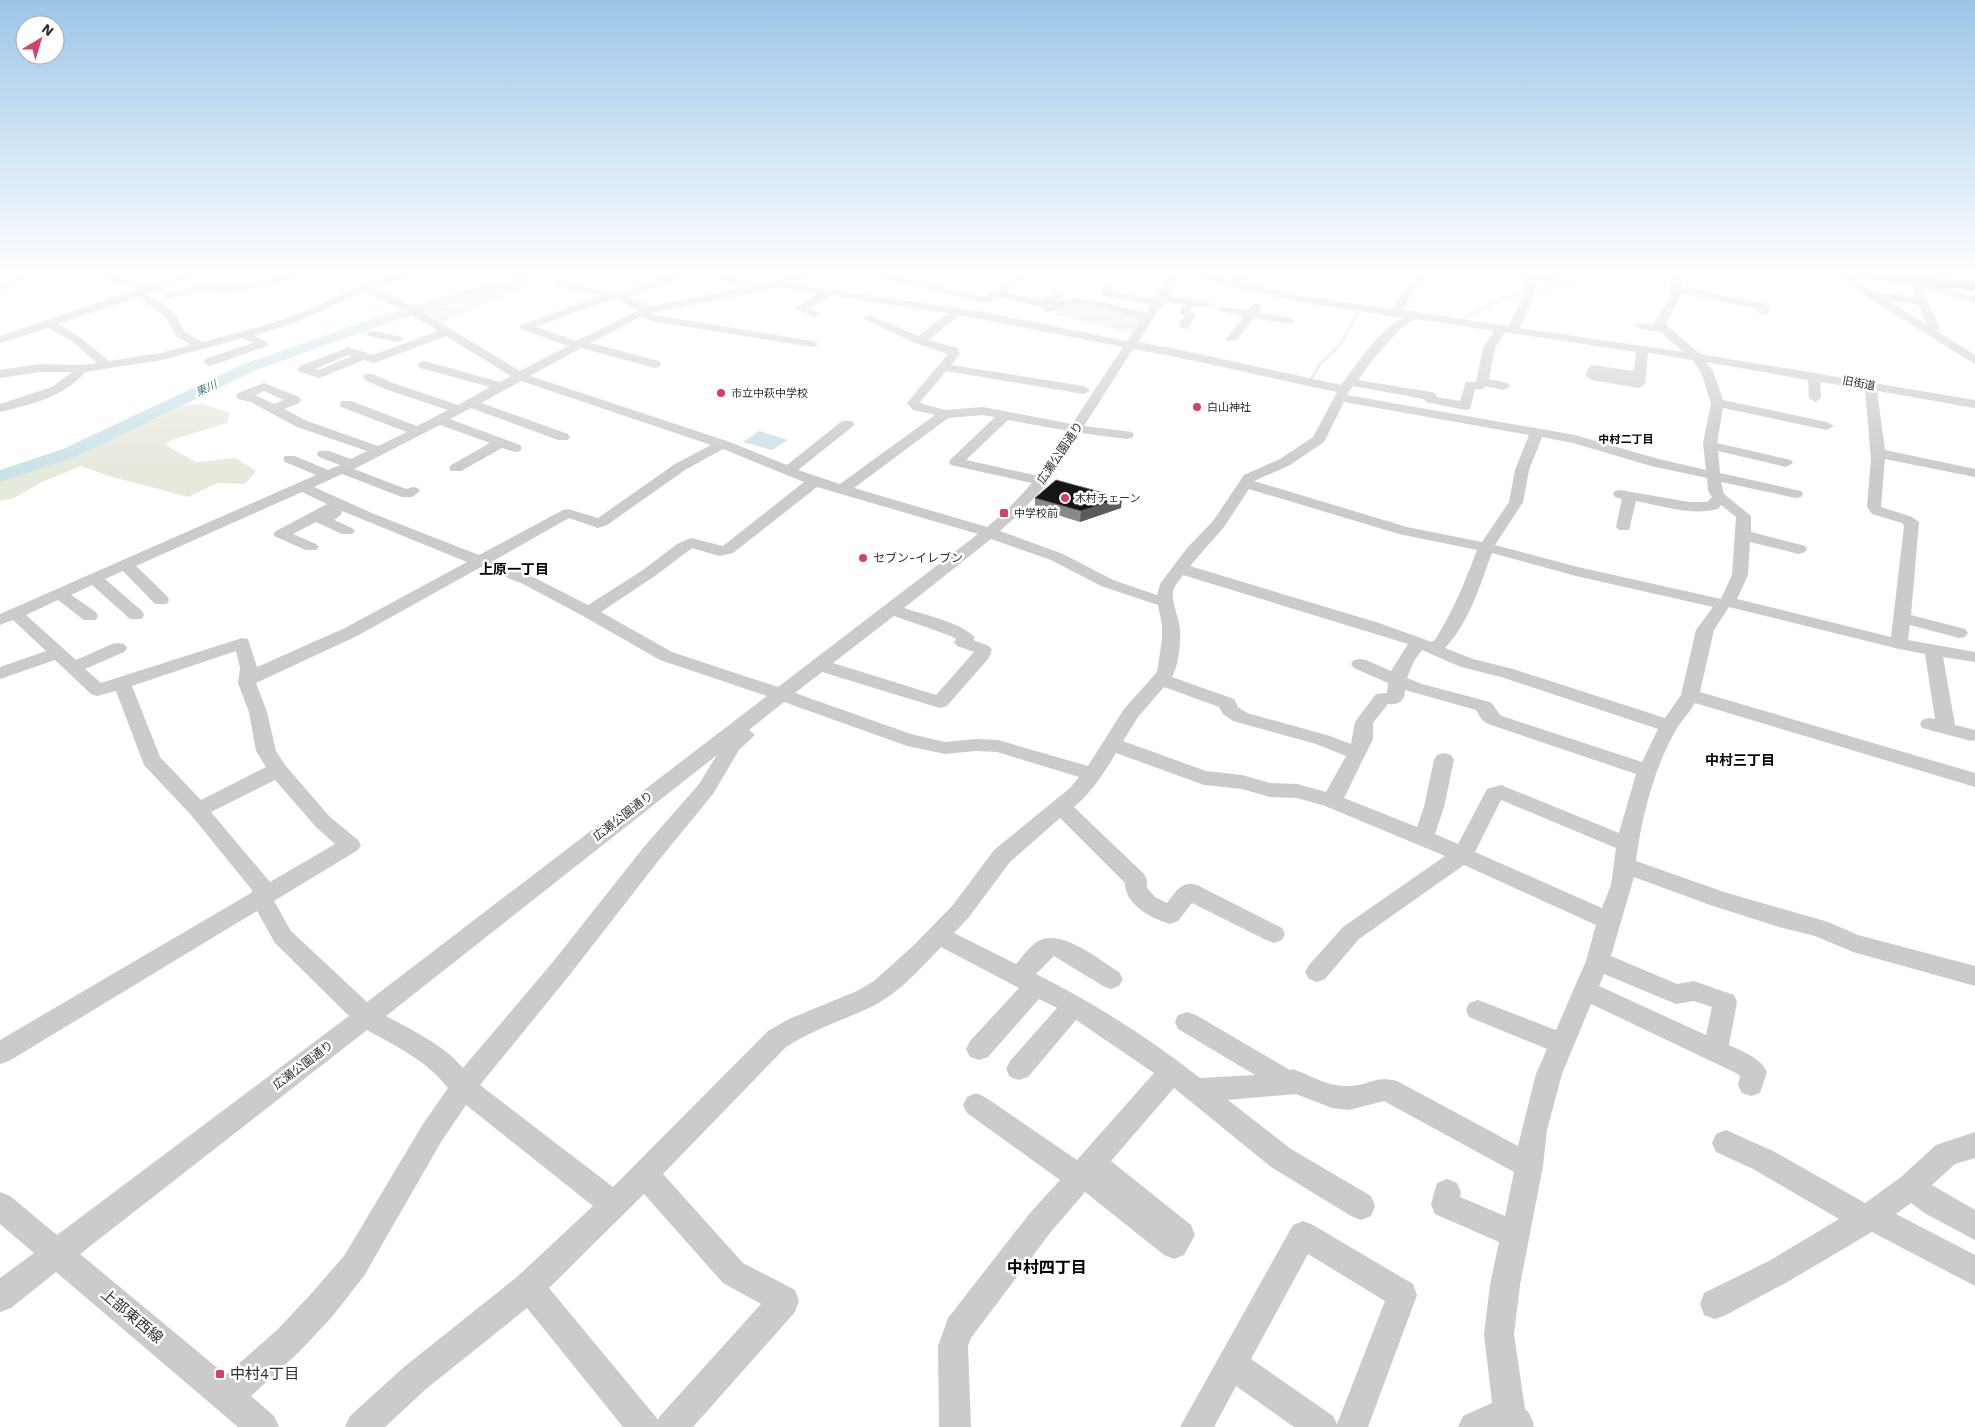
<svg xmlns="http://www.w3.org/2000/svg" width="1975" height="1427" font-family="'Work Sans','Noto Sans JP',sans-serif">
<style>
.green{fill:#e6eadd}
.water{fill:#cbe2e8}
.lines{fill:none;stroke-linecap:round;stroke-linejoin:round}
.stream{stroke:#cbe2e8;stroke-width:2.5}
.river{fill:#cbe2e8;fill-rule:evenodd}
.minor{fill:#cbcbcb;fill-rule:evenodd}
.highway{fill:#959595;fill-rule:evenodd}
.wall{fill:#8a8a8a}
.shaded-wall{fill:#5b5b5b}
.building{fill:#151515;stroke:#5b5b5b}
.poi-dot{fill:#d54066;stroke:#fff;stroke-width:2}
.labels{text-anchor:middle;stroke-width:5;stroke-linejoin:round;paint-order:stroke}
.far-street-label{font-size:11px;fill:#2e2e2e;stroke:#fff}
.far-water-label{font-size:11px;font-style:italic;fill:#437a88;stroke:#fff}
.far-poi-label{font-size:11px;fill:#2e2e2e;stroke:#fff;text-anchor:start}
.far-neighbourhood-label{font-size:11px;font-weight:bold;fill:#000;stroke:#fff}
.street-label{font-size:12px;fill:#2e2e2e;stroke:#fff}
.poi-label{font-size:12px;fill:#2e2e2e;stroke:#fff;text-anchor:start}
.neighbourhood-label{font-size:14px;font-weight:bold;fill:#000;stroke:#fff}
.near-street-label{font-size:15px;fill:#2e2e2e;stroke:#fff}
.near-poi-label{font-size:15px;fill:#2e2e2e;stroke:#fff;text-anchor:start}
.near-neighbourhood-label{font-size:16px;font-weight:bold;fill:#000;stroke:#fff}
</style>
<rect width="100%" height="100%" fill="#fff"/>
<g class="green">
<polygon points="536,271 550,271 519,289 441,323 427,312 509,285"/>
<polygon points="1078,302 1145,317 1133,333 1054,315 1058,312 1051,310"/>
<polygon points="202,404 230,413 227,423 171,440 165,445 196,462 236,458 256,471 245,484 217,483 188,497 109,476 81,466 42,482 14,498 0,501 0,478 155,419 182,406"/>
</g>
<polygon class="water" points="759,431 788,440 772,450 743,442"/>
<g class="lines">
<g class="stream">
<polyline points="1535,291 1582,281 1589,277 1586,271"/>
<polyline points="1461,320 1501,299 1527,293"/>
<polyline points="1310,381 1320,364 1340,345 1356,315 1362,310"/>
</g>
<polygon class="river" points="520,271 536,271 524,282 396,320 256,370 75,457 0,482 0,470 63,449 244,364 386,314 514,276"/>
<g class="minor">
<polygon points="25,271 38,271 0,291 0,284"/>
<path d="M83,271h16l50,15 44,-15h15l-61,23 26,17 12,21 17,10c36,-9 72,-18 106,-32 39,-16 69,-39 114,-39l-1,2 -49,14 39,18 109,66 48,-25 -47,-17 -2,-2 2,-2 79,-29 -43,-10 -1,-2 1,-2 4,-1 56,13 58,-23h10l-4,6 -52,20 21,9 99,-19 -29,-7 -1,-2 5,-3 34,8 1,2 50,-14h16l-34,13 198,29 138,28 15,-22c-20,-5 -41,-12 -61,-15 -13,-1 -26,10 -38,7v-4l-45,-10 -13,6 -122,-30 -1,-2h18l105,26 36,-26h12l-28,22 36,7 17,-7 5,3 -11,7c30,-11 63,3 93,10l6,-8 -50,-10 -1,-2 3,-4 -1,-2 5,-3 4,1 2,6 41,8 19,-28h21l34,8 21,-8h15l-24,11 54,13 98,14 9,-17 16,-14 -4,-7h10l4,8 -17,17 -8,15h13l5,2 89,13 14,-31 2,-17 -27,-4 -5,-3h41l1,3 34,6 5,3 -5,3 -33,-6 -2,15 -14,33 163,24 -22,-20 -20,-3 -6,-3 2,-3 16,1c11,-14 24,-35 14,-53h10l4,7v9l85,17 3,3v5l-6,3 -4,-1 -1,-5 -78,-16 -6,16 -9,15 35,30 275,46v8l-98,-17 8,59 90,19v8l-90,-18 -4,48 31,10 7,5 -8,93 54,14 3,4 -3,4 -6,1 -49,-13 -2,15 67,12v10l-32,-5 12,68 20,5v10l-4,1 -49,-13 -2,-4 2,-4 7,-2 6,1 -10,-65 -26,-5 -170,-42 -15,23 -14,62 275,81v14l-280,-84c-5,9 -12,16 -18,25 -22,37 -36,90 -41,133l88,31 104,30 30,13 117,31v20l-122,-34 -38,-16 -36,-9 -69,-22 -76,-28 -23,79 66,28 17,-3 40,14 3,7 -8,43c14,7 31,12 38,27l-7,21 -9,3 -9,-3 -4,-8 2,-9 -4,-3 -145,-69 -29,70 -15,56 -4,36 -23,119 -6,49 11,75 4,4 5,11 -1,3h-75l5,-11 29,-13 -8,-69 6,-49 9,-43 -64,-28 -4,-10 6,-21 10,-4 10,4 4,9 -1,5 45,19 9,-44 -130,-71 -35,9 -17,-2 -36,-14 -68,6 63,49 80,47 4,10 -4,10 -10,4 -10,-4 -80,-49 -97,-79 -63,73 80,64 4,10 -11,20 -10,4 -10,-4 -79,-63 -35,41 -79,105 -3,8 3,81h-32l-1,-81 10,-28 82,-105 30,-33 -93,-67 -4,-8 4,-8 9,-4 9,4 92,63 77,-87 -78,-53 -48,57 -9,3 -9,-3 -4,-8 4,-8 47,-53 -18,-9 -51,58 -9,3 -9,-3 -4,-8 4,-8 49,-53 -78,-41c-20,21 -42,46 -68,59 -29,14 -59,23 -87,41l-123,127 80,89 52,27 4,11 -4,11 -102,115h-70l-96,-119 -101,81 -41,38h-40l5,-11 54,-49 114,-91 75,-70 -127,-101 -25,37 -77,134 -33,42 -32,34 -48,44 23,20 5,11h-41l-182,-155 -45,36 -11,4v-34l34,-25 -34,-29v-32l10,4 47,39 292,-219 -74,-73 -18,-32 -248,150 -9,3v-24l251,-147 1,-3 -61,-75 -47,-50 -28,-74 -19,5 -6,-2 -36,-34 -55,19v-12l46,-16 -33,-31 -13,5v-11l316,-139 -31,-13 -2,-3 2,-3h10l33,14 12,-5 -21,-8 -2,-3 2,-3h10l22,8 16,-8 -70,-24 -46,-25 -13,-3 -2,-3 2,-3 26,-10 35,14 2,3 -2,3 -15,6 23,12 71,25 29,-14 -66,-25 -1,-3 1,-3h10l66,25 31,-16 -63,-21 -20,-9 -2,-3 2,-3h8l20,9 65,22 32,-18 -70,-19 -2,-3 2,-3 4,-1 76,21 11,-6 -65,-40 -69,26 -4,1 -9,-3 -45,18 -19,-6 -2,-3 2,-3 44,-17 4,-2 25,8 65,-24 -34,-21 -42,-19c-35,18 -69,34 -108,44l15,9 -2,2 -54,19 -4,1 -6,-4 2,-3 48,-16 -10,-5 -81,22 -77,12c-20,25 -56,33 -85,40v-8l52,-17 20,-15h-32l-40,6v-8l40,-6 41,1 16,-2 -25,-22 -24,-13 -48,15v-7l138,-47zM1181,274l113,27 110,17c-27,13 -45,44 -63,67 -68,-14 -135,-31 -203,-43l26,-40 19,2 -4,9 5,3 -6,10 6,3 4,-1 8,-13 -5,-3 2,-6 14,1 5,-3 -5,-3 -40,-5zM780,287l39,7 -25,14 21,9 6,-3 -13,-6 25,-12 115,17 -30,23 -46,-20 -4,-1 -6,3 53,25 33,11 -41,49 6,7 22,5 -95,69 -42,-14 54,-43 2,-3 -2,-3h-10l-55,44 -60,-24 -197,-65 51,-28 74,20 4,-1 2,-3 -2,-3 -69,-18 52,-27 9,5 161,26 4,-1 2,-2 -2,-2 -4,-1 -158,-26 -3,-2zM138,297l26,18 12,21 15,9 -30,8 -52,8 -29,-24 -22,-13zM612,299h4l23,11 -63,31 -40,-14zM960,315l163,32 -51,77 -89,-17 -38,3 -22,-6 -3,-2 26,-31 138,23 6,-4 -6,-4 -133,-21 9,-11 -3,-6 -29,-8zM1416,319l78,12 -11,17 -7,34h-10l-6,19 -23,-4 -2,-4 -4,-1 -73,-12 15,-21 29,-32zM1505,332l131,20 -2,19 -41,-6 -6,4 -1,7 6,4 47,8 6,-4 3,-31 44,7 9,12 10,31 -8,40 3,27 -47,-11 -84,-24 -228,-40 6,-9 71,13 2,3 39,8 5,-1 5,-20h8l2,-3 19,4 6,-4 -2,-3 -19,-4 6,-31zM1133,349c69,12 136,29 204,43l-24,45 -33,22 -36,16 -31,46 -26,27 -27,36 -3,11 -44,-15 -50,-26 -63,-23 20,-18 27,-29 33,-51 47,6 5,-1 2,-3 -2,-3 -48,-6zM348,355l4,1 -33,14 -4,-1zM1706,362l102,18 1,18 6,4 6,-4 -1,-16 45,7 6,70 -4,48 5,7 30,9 2,3 -13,111 -154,-38 11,-24 2,-33 49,12 6,-2 2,-3 -2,-3 -54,-14v-16l-27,-22 -3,-12 75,16 5,-1 2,-3 -2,-3 -81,-18 -2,-22 68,16 7,-4 -2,-3 -74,-17 6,-35 104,22 7,-4 -7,-4 -104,-22 -10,-29zM521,381l190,64 -36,19 -77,54 -30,-9 -5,1 -84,45 -105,-41 -60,-27 28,-13 60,23h10l8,-6 -2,-3 -5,-1 -7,2 -52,-20 86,-44 50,18 -39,22 -2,3 2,3h10l41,-23 13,4 5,-1 2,-3 -2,-3 -70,-26 21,-11 87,32h10l2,-3 -2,-3 -87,-31zM264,391l20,9 -10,4 -19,-9zM1344,402l185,33 -14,35 -6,32 -27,40 -75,-15 -153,-46 36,-16 34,-23zM983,415l12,2 -44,42 -2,3 2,3 81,18 -22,24 -23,20 -133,-39 94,-70zM1008,420l60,11 -30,45 -72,-16zM1542,437l31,6 78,23 56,12 1,13 4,6 -5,5h-18l-69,-12 -5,1 -2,3 2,3 7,2 -6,28 3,3h10l7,-29c26,5 56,15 82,8l3,-4 15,12 -4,58 -11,24 -143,-32 -83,-22 28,-43 6,-32zM723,449l81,33 -81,64 -32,-8 -5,2 -9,4 -34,26 -55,35 -53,-27 -42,-17 76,-43 29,10 9,-3 78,-55zM817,487l161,47 -200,153 -106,-35 -71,-40 54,-36 37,-28 27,8 14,-3zM1249,489l150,45 78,16c-12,32 -24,61 -42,90l-3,2 -53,-19 -189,-57 34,-39zM302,492l25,12 -51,27 -3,3 3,3 30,13h10l3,-3 -3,-3 -23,-10 23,-12 26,12h10l3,-3 -3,-3 -18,-8 7,-5 1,-4 125,51 -122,66 -88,39 -9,-28 -6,-1 -141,45 -16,-14 39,-17 3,-4 -3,-4 -6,-1 -6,1 -36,16 -50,-45 32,-15 26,20h12l2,-4 -2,-4 -25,-17 21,-10 38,34h12l2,-4 -2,-4 -37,-32 18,-8 32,33h12l2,-4 -2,-4 -31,-30zM991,539l60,21 50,26 57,19 4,20v15l-5,32 -33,37 -36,57 -90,-26 -22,-1 -31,3 -34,-8 -116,-41 27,-21 111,34 7,2 7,-2 41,-47 4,-9 -3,-4 -16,-6 2,-2c-11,-15 -54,-24 -71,-30zM1492,553l84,23 137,31 -17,23 -15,65 -16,23 -152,-49 -40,-10 -28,-11c24,-25 35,-63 47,-95zM481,567l42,17 60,32 77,44 107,36 -400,306 -76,-71 -17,-30 84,-51 3,-5 -3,-5 -28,-23 -45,-52 -9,-14 -9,-39 -11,-29 101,-47zM1183,575l225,69 -17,27 -25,-11 -6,-1 -6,1 -3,4 3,4 34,15 -1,10 -11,1 -21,28 -4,22 -21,-8 -83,-23 -9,-6 -4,-8 -62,-22c7,-11 10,-42 7,-54 -2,-11 -9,-24 -5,-35 2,-5 7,-9 9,-13zM894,616l57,20 5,3 -2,3 3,4 17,6 -38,43 -103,-32zM1422,650l39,17 40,10 157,52 -16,33 -140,-46c-6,-4 -6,-10 -12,-14l-68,-18 -15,-6 7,-17zM236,651l4,17 -2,15 11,29 7,39 10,16 -65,33 -41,-43 -28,-71zM1164,687l55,20 4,7 10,7 83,23 30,12 -20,36 -29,-8 -27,-1 -28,-8 -36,-4 -83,-30 15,-24zM1405,690l71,20 6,10 6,4 148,50 -17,59 -118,-48 -14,4 -29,55 -23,-10 9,-27 10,-47 -3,-5 -7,-2 -7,2 -3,5 -10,47 -7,20 -73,-29 29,-59v-16l15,-19c11,1 17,-3 17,-14zM784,702l123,44 38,8 31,-3 21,1 82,25 -9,11 -76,62 -41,55 -40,41 -39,35 -17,10 -68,28 -21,12 -155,156 -133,-102 88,-108 91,-117 54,-66 26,-44 16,-15 -6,-5zM1116,753l88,32 38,4 28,8 27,1 28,8 120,50 -102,71 -34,38 -4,7 4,7 8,3 8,-3 34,-40 105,-74 132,60 -10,36 -30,69 -78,-30 -9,3 -3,7 3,7 78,32 -11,25 -18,72 -121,-65c-22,-6 -29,5 -49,5 -20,1 -38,-11 -55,-17l-3,1 -94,-55 -9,-3 -9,3 -3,7 3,7 77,46 -55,3c-51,-40 -106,-75 -164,-104l18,-18 49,30 8,3 8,-3 4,-7 -4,-7c-20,-12 -57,-44 -81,-31 -8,5 -16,16 -22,23l-62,-31 15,-16 41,-55 50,-44 65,65c0,22 26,35 45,41l8,-3 14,-18 74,37 8,3 8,-3 3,-6 -3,-6 -85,-43c-16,-5 -21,7 -30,18l-12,-6 -8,-9v-8l-3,-6 -70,-67c18,-15 30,-34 42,-54zM717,755l-18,29 -56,64 -91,115 -89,105c-20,-24 -50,-37 -77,-52zM275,780l41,47 19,17 -65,38 -59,-70zM1501,800l115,48 -5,37 -9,23 -127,-56zM1604,974l72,30 18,-3 18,6 -6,28 -107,-49zM367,1030c30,17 59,30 81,58l-25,36 -79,132 -35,40 -32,34 -51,45 -146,-121zM644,1194l79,89 38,21 -101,112 -2,4 -3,-4 -106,-128z"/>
<polygon points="302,271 321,271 316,274 232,293 211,292 204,290 168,299 163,296 164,294 205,283 213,286 232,287"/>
<polygon points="834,271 851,271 852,273 847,276"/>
<path d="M1907,271h10l3,11 55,14v6l-53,-13 18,39 -3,3 38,24v9l-108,-67 -23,-18 1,-2h8l21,15 41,5zM1887,300l31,4 9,21z"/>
<polygon points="1257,303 1262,306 1258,312 1290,318 1296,321 1290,324 1254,318 1236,341 1228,341 1226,339 1244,316 1220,311 1219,309 1220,307 1248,310 1253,304"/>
<polygon points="373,331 402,337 404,339 398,342 369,336 367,334 369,332"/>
<polygon points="1726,1130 1773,1151 1865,1203 1901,1177 1936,1145 1975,1132 1975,1158 1955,1164 1932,1185 1975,1210 1975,1240 1926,1214 1911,1203 1896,1214 1975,1255 1975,1286 1872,1232 1789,1281 1726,1315 1715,1319 1704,1315 1700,1304 1704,1293 1769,1261 1839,1219 1753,1169 1716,1152 1712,1143 1716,1134"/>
<path d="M1303,1221l10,4 100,59 4,11 -49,132h-74l-58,-41 -22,41h-34l113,-202zM1308,1254l77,47 -48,123 -4,-8 -82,-57z"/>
</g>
<polygon class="highway" points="1836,271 1884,271 1975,281 1975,291 1843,276 1838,274"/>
</g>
<polygon class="wall" points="1035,498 1121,508 1080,522 1035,508"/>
<polygon class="shaded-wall" points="1122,498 1121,508 1080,522 1081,511"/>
<polygon class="building" points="1056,480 1122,498 1081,511 1035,498"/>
<linearGradient id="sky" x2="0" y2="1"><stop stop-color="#9cc6e8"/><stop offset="0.58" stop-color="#fff"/><stop offset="1" stop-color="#fff" stop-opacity="0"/></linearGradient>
<rect width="1975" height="471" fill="url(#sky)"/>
<g class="poi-dot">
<circle cx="721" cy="393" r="5"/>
<circle cx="1197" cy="407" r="5"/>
<circle cx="1065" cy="498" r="5"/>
<rect x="999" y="508" width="10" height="10" rx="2.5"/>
<circle cx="863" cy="558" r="5"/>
<rect x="215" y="1369" width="10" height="10" rx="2.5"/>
</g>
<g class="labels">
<g class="far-street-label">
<text transform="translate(1859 383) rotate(10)" y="4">旧街道</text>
</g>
<g class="far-water-label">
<text transform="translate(206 388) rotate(-25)" y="4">東川</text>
</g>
<g class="far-poi-label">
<text x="731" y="397">市立中萩中学校</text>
<text x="1207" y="411">白山神社</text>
<text x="1075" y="502">木村チェーン</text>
<text x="1014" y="517">中学校前</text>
</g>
<g class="far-neighbourhood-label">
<text x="1626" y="443">中村二丁目</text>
</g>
<g class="street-label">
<text transform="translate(1060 453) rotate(-56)" y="4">広瀬公園通り</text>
<text transform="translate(623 816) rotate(-38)" y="4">広瀬公園通り</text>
<text transform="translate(303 1065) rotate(-37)" y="4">広瀬公園通り</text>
</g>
<g class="poi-label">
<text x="873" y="562">セブン-イレブン</text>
</g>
<g class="neighbourhood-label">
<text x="514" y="574">上原一丁目</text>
<text x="1740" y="765">中村三丁目</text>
</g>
<g class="near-street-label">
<text transform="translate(132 1316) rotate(40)" y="5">上部東西線</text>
</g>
<g class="near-poi-label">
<text x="230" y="1379">中村4丁目</text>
</g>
<g class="near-neighbourhood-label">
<text x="1047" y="1273">中村四丁目</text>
</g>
</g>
<g transform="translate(40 40) rotate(38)"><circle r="24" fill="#ffffff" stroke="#ababab"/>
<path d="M0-4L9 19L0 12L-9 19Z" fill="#d54066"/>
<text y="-8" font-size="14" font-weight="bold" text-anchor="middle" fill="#2e2e2e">N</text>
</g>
</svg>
